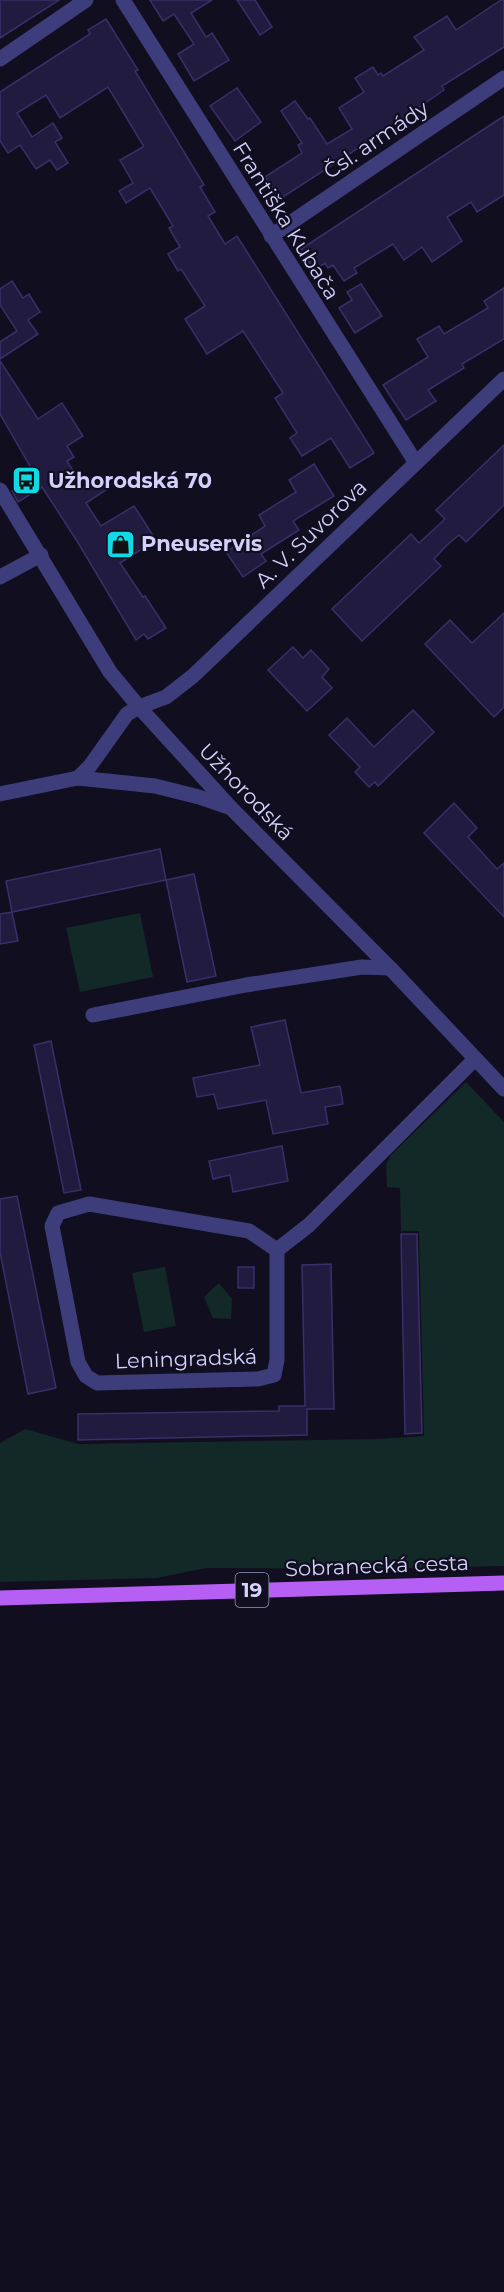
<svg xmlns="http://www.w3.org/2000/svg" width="504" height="2292" font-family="Montserrat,sans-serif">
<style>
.green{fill:#122927}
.building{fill:#211c3f;stroke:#392f69;stroke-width:1.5}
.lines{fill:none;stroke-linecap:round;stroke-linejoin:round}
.minor{stroke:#3d3d7b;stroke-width:15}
.major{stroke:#b65ff4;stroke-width:15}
.labels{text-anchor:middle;stroke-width:4.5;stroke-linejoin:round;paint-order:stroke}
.shield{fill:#100e1f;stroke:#9896ba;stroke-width:1.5}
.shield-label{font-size:20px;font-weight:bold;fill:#d3d0fc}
.street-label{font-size:21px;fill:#d3d0fc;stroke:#100e1f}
.poi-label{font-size:21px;font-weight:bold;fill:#d3d0fc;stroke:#100e1f;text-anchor:start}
</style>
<rect width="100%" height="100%" fill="#100e1f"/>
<g class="green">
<polygon points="140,913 153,977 80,992 66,928"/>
<polygon points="466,1082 504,1122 504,1566 369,1569 206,1568 157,1578 0,1582 0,1443 25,1429 78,1444 378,1439 424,1436 419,1231 401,1231 400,1188 387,1187 386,1165 391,1155"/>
<polygon points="165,1267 176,1326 144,1332 132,1273"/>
<polygon points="219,1283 232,1299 231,1319 213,1318 204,1297"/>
</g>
<g class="building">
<polygon points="0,0 59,0 0,38"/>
<polygon points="150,0 212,0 191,13 206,37 212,33 229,60 194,81 178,54 194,44 174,14 163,21"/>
<polygon points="237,0 255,0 272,27 260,35"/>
<polygon points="501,0 504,0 504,47 442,86 444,90 374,138 280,199 265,177 302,153 298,145 302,143 281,111 295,101 308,119 310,118 327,144 352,129 339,108 364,92 355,78 373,67 378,75 381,73 383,76 424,50 414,37 447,16 456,30"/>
<polygon points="106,19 138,70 135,71 204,185 200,187 215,212 208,216 225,244 237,236 374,453 350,468 331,438 302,456 290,438 297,433 275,398 283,393 243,331 207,354 185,319 205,306 181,269 178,271 168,254 180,247 169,228 173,226 150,188 126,203 119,191 133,183 120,160 143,147 143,145 108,87 60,118 46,95 17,113 32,137 53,123 62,138 55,142 68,163 57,170 50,160 36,169 20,145 8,153 0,141 0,92 90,34 88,30"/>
<polygon points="237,88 261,122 235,141 210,106"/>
<polygon points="504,116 504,195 477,212 471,202 447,217 462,241 432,262 422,247 404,260 393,244 354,268 357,273 344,281 333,265 328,268 325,263 314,270 301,249"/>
<polygon points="12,281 23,298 29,294 40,312 28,320 38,334 0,359 0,342 17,331 0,305 0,289"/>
<polygon points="361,284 382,316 355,333 339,308 352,300 347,292"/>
<polygon points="504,288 504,339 462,364 464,368 428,390 436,401 406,420 383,385 428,357 417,339 439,326 444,334 488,308 484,301"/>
<polygon points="0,361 38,419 62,403 83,436 67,446 74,457 67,461 84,488 101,476 109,488 86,503 101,526 134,506 156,540 120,563 143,597 145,596 166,628 148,639 144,634 136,640 77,541 42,487 18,502 12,491 35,475 0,414"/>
<polygon points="504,445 504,505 466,542 459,535 447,545 434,559 441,566 362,641 332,609 411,534 419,543 445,519 436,510"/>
<polygon points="314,464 334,496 293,521 299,530 261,554 266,561 243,577 226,552 265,526 259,515 296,492 289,480"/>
<polygon points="504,613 504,707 494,717 425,644 450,620 472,643"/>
<polygon points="293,647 303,658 311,650 329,669 322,677 332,688 307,711 268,670"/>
<polygon points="413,710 434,732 378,786 375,782 369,787 355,772 360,767 329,735 347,718 374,747"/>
<polygon points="454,803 477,828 468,837 497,869 504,863 504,917 424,833"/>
<polygon points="160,849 166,880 12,912 6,881"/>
<polygon points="194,874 216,976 187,982 166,880"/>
<polygon points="12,912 18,941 0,944 0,914"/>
<polygon points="285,1020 301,1093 340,1086 343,1104 325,1107 328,1124 273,1134 266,1100 218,1109 214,1094 197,1097 193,1078 260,1065 251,1027"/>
<polygon points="51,1041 81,1190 64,1193 34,1045"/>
<polygon points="282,1146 288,1181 233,1192 230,1175 213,1179 209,1161"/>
<polygon points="17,1196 56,1388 28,1394 0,1252 0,1199"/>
<polygon points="401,1234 417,1234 422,1433 405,1434"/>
<polygon points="331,1264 334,1409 307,1409 307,1435 78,1440 78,1414 279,1411 279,1406 305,1406 302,1265"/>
<rect x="238" y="1267" width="16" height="21"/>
</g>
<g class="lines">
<g class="minor">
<polyline points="123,0 416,463"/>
<polyline points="0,59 86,0"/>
<polyline points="271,236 504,78"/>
<polyline points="0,490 110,672 139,707 231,808 390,968 504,1089"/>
<polyline points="0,577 41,555"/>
<polyline points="78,778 90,766 127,714 139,707 166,697 193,676 504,379"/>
<polyline points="0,794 78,778 155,786 199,797 228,807"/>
<polyline points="93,1015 246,985 362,967 390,968"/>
<polygon points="89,1204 249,1231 277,1250 277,1360 274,1375 258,1379 97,1383 86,1376 78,1362 52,1226 58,1213"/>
<polyline points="277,1250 309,1225 475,1059"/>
</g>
<polyline class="major" points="0,1598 504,1583"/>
</g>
<defs>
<symbol id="bus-square" viewBox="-11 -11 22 22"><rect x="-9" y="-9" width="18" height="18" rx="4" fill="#11dae7" stroke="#100e1f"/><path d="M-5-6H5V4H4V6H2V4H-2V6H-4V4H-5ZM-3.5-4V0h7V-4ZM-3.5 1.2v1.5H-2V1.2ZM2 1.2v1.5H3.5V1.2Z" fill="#111"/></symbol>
<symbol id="shop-square" viewBox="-11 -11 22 22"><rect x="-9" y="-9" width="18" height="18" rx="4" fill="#11dae7" stroke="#100e1f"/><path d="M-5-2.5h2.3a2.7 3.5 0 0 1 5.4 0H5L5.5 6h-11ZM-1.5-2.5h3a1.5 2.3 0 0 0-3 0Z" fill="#111"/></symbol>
</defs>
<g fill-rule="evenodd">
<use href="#bus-square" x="10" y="464" width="33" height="33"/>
<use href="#shop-square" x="104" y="528" width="33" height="33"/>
</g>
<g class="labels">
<rect class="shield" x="235.5" y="1573" width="33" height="34" rx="4.5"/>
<g class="shield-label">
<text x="252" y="1597">19</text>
</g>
<g class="street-label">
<text transform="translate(376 140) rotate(-34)" y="7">Čsl. armády</text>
<text transform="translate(286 221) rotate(58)" y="7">Františka Kubača</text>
<text transform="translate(311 534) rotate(-44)" y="7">A. V. Suvorova</text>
<text transform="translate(246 792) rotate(46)" y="7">Užhorodská</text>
<text transform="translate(186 1359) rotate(-2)" y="7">Leningradská</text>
<text transform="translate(377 1566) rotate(-2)" y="7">Sobranecká cesta</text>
</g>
<g class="poi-label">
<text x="48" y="488">Užhorodská 70</text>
<text x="141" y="551">Pneuservis</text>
</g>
</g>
</svg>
